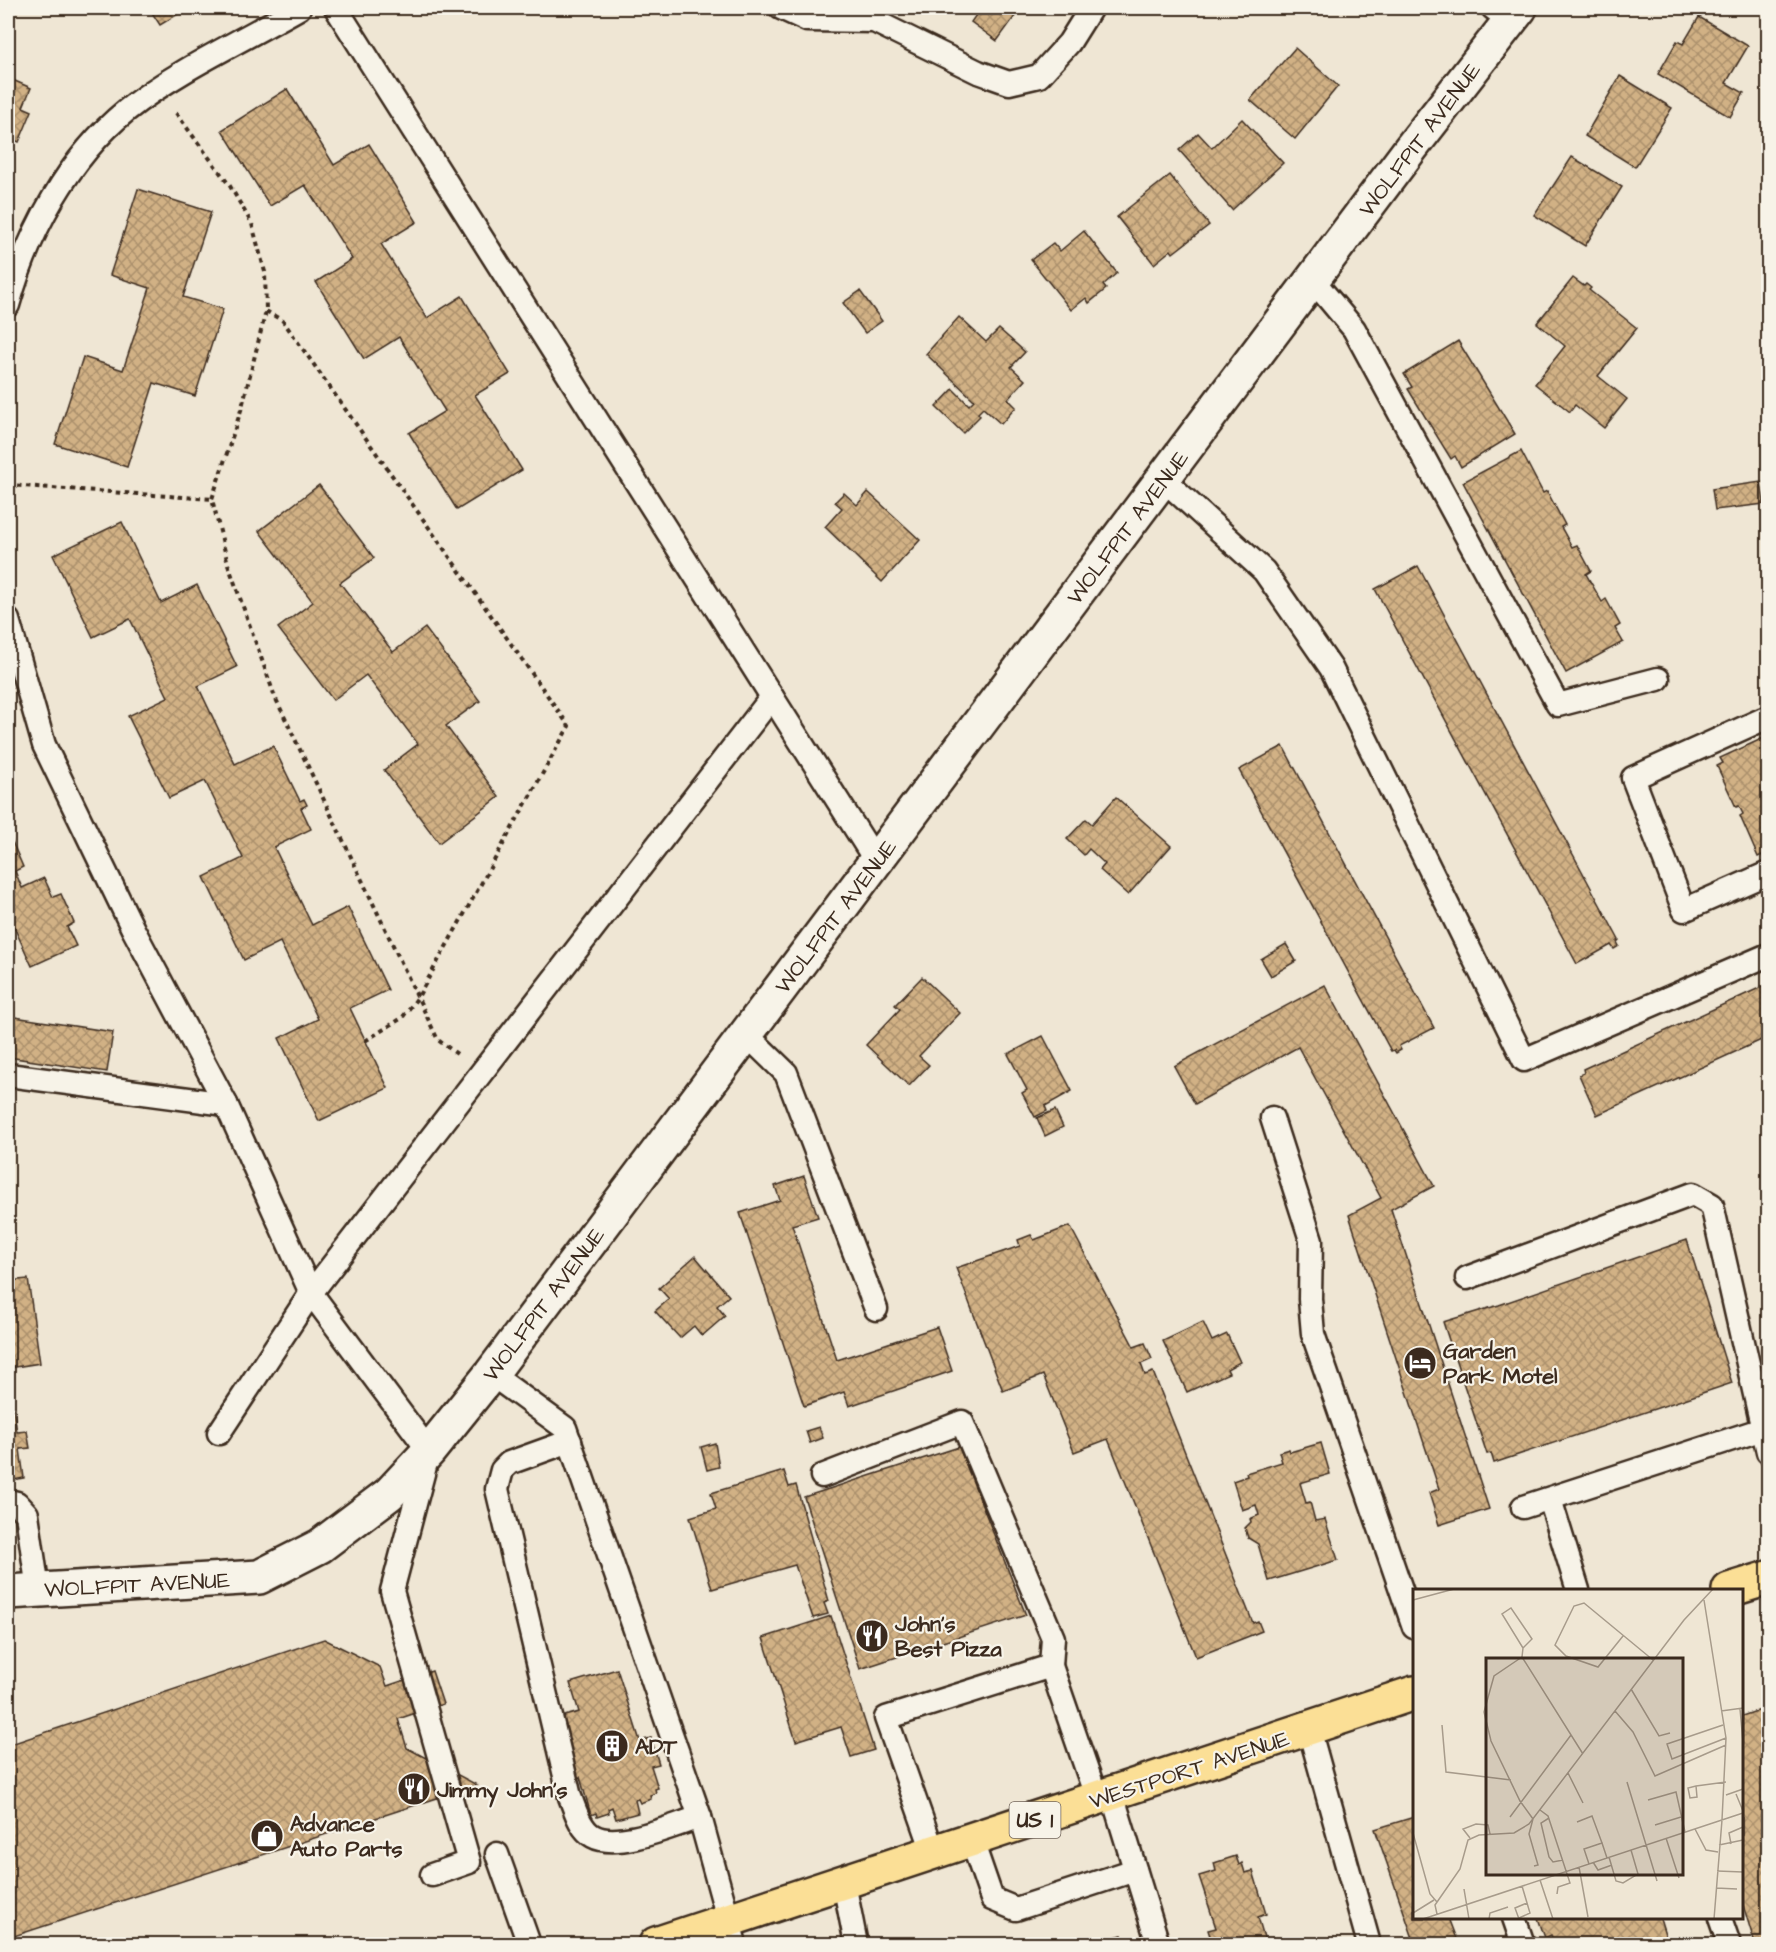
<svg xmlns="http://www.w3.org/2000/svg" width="1776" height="1952" font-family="'Architects Daughter',sans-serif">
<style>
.building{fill:url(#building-cross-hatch);stroke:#3b2a1e;stroke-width:1.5}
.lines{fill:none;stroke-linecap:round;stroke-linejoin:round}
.lane-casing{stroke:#3b2a1e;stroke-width:27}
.street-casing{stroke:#3b2a1e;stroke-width:38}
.primary-casing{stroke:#3b2a1e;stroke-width:38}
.path{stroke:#3b2a1e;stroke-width:4;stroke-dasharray:4.5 4.5;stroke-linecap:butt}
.lane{stroke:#f7f3e8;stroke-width:22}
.street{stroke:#f7f3e8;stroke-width:33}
.primary{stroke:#fbdf96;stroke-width:33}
.labels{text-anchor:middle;stroke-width:4.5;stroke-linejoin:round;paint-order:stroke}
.shield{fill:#f7f3e8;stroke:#73665b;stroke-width:1.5}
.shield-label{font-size:21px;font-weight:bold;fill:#3b2a1e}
.street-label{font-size:22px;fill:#3b2a1e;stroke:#f7f3e8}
.poi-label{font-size:22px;font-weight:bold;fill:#3b2a1e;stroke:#f7f3e8;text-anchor:start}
.inset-road{fill:none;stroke:#a79b8b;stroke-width:1.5}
.view{fill:#3b2a1e;fill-opacity:0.15;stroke:#3b2a1e;stroke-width:3}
.inset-edge{fill:none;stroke:#3b2a1e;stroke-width:3}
</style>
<defs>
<pattern id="building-cross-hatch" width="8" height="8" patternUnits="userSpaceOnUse" patternTransform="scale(1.5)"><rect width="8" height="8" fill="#d1b185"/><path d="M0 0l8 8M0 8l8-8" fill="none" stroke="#ab906c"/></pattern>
</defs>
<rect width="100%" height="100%" fill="#efe6d4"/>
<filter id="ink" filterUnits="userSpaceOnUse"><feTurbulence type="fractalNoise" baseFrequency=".0167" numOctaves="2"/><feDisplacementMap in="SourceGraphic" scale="12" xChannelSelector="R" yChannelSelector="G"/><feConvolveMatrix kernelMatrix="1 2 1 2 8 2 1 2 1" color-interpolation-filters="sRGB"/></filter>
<g filter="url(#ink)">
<g class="building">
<polygon points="149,8 188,8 160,25"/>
<polygon points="966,8 1021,8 997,41 971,22 976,15"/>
<polygon points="1699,17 1748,46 1726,83 1744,93 1730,117 1658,74 1677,41 1683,44"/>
<polygon points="1295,48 1338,86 1295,139 1250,100"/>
<polygon points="1620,76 1672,108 1635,167 1585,136"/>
<polygon points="8,78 31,88 23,107 32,111 19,142 10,138 8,144"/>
<polygon points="287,89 334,165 369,144 417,222 381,244 427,318 462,296 510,374 475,395 522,470 457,510 409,433 445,411 399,337 364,359 316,282 352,259 305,185 270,206 222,130"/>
<polygon points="1242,119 1283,163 1232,210 1179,150 1198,133 1212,148"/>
<polygon points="1572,157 1622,187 1585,246 1534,215"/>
<polygon points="1170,175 1209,225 1173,253 1171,250 1154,264 1117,217"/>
<polygon points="138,189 211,212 183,297 223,309 195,396 154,383 127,467 55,444 83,357 123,370 150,288 110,275"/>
<polygon points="1084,231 1117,273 1103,285 1106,289 1089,303 1086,298 1071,310 1031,260 1053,243 1060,251"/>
<polygon points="1573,278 1584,286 1586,284 1591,288 1589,290 1637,328 1598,376 1627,399 1604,428 1575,405 1570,412 1535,384 1565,346 1537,323"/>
<polygon points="860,291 882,321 865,333 843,303"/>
<polygon points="959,317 986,342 999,329 1025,352 1011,367 1025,380 1008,399 1016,407 1001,424 983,408 978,413 980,416 963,433 936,407 953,389 969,405 974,400 926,354"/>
<polygon points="1458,341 1515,434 1461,467 1455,456 1451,459 1408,389 1412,387 1404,374"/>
<polygon points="1521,451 1543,493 1547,491 1565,525 1561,527 1572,547 1577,545 1591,571 1586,574 1602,602 1606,599 1620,625 1615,628 1623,642 1566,673 1463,482"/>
<polygon points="1761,482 1764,504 1715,510 1712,489"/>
<polygon points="319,485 374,558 340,583 393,652 425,628 480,701 446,726 499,797 439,843 384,770 418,744 366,675 333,700 278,628 313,602 259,531"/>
<polygon points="868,492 920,540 882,582 825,527 842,508 835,502 844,493 857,505"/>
<polygon points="122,522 161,603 197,585 237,667 198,686 235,764 273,746 300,801 304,799 307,805 301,808 311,829 274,847 312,925 348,907 388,990 350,1008 388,1088 319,1121 279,1038 318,1019 280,942 244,960 204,877 243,858 205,781 169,798 128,716 168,697 130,619 93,637 53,555"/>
<polygon points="1418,566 1619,940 1617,942 1619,946 1614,949 1611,945 1577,964 1375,589"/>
<polygon points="1768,736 1768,858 1764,860 1762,855 1758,857 1740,816 1743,814 1739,806 1736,807 1717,766 1723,763 1720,758"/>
<polygon points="1283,746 1434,1028 1399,1046 1401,1050 1396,1053 1394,1050 1391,1051 1239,770"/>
<polygon points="1116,797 1171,846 1128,895 1100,870 1105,864 1089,849 1084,855 1067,839 1086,819 1092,824"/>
<polygon points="10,837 23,867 15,871 22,888 44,878 53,897 61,894 74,923 67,927 76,946 32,966 8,914 8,838"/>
<polygon points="1286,944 1296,961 1271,976 1261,959"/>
<polygon points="922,977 960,1013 919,1056 929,1065 909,1086 866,1045 900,1009 895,1005"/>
<polygon points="1768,984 1768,1037 1597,1115 1579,1075 1584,1073 1583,1069"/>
<polygon points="1325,985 1434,1186 1391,1209 1489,1509 1439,1525 1429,1493 1439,1489 1349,1215 1381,1198 1298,1047 1195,1104 1174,1066"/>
<polygon points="8,1016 113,1032 107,1072 8,1057"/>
<polygon points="1043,1036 1072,1091 1045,1106 1047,1111 1035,1117 1022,1093 1027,1090 1008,1054"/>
<polygon points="1055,1110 1063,1127 1045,1136 1037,1118"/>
<polygon points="804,1176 818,1217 792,1225 837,1360 937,1327 952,1371 849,1406 844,1392 804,1406 740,1213 780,1200 775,1186"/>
<polygon points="1070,1226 1134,1347 1145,1343 1152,1359 1141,1364 1145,1375 1153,1372 1253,1623 1258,1621 1262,1631 1196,1657 1108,1439 1074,1452 1043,1375 1003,1391 956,1268 1020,1246 1018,1240 1031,1235 1034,1240"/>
<polygon points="1687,1240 1732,1383 1494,1463 1491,1453 1487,1454 1443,1322 1499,1305"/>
<polygon points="695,1256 729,1296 717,1306 725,1316 702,1336 694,1326 680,1338 655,1311 669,1299 659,1288"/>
<polygon points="28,1279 40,1363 8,1368 8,1281"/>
<polygon points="1203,1322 1212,1341 1227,1334 1240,1362 1227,1369 1229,1373 1187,1392 1163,1341"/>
<polygon points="13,1407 17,1432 27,1431 30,1448 20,1449 24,1478 8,1481 8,1408"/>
<polygon points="819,1427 823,1438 810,1443 806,1431"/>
<polygon points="715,1443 719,1467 707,1470 701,1447"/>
<polygon points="1321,1443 1330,1474 1300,1483 1306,1503 1310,1502 1315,1521 1325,1519 1338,1560 1269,1581 1258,1544 1248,1538 1245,1528 1251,1522 1250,1519 1259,1515 1256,1505 1242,1510 1233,1481 1247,1476 1246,1473 1282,1462 1279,1452 1289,1449 1290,1452"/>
<polygon points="959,1447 1026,1615 860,1669 804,1497"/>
<polygon points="784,1471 789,1487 796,1485 829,1601 824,1603 828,1614 813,1618 795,1565 712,1589 690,1517 716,1509 711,1493"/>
<polygon points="831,1616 874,1750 851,1757 841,1727 796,1741 763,1638"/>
<polygon points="324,1639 380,1667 387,1686 432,1671 443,1704 398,1719 407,1748 477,1785 8,1938 8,1745"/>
<polygon points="617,1669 640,1741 651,1738 659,1764 651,1766 658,1788 655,1789 656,1793 650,1795 651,1799 640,1803 638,1799 635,1800 638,1813 616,1819 612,1807 608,1809 609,1813 597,1817 596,1813 591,1815 580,1777 577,1778 561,1717 579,1712 570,1683"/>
<polygon points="1768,1707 1768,1944 1755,1944 1742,1902 1742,1716"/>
<polygon points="1414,1817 1414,1918 1448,1918 1458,1944 1415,1944 1375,1829"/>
<polygon points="1236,1856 1239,1865 1242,1863 1245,1873 1253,1871 1266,1914 1258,1917 1266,1944 1221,1944 1219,1940 1212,1942 1208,1930 1216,1928 1199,1876 1216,1871 1214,1863"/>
<polygon points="1538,1918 1660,1918 1668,1944 1554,1944 1551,1935 1545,1938"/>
<polygon points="1122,1935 1124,1944 1089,1944"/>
</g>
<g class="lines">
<defs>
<g id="lane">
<polyline points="336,8 876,861"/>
<polyline points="781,8 807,20 874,21 978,72 1009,83 1039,76 1069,43 1091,8"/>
<polyline points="1493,8 1510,21"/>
<polyline points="1312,279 1354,329 1558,705 1658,679"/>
<path d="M8,305c20,-72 60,-147 119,-195 47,-38 118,-71 172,-102"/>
<polyline points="1163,479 1264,571 1331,668 1524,1060 1768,955"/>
<polyline points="8,620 44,745 133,929 226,1104 311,1293 429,1451 392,1591 469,1862 432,1875"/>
<polyline points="1768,717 1633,778 1684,910 1768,873"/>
<polyline points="746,1034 786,1073 876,1309"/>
<polyline points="8,1075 226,1104"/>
<polyline points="1272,1118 1311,1240 1310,1299 1313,1334 1414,1627"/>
<polyline points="1467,1278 1693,1194 1712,1205 1768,1452"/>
<polyline points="491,1374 565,1428 700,1817 735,1944"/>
<polyline points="219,1433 311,1293 772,697"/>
<path d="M570,1441l-61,22 -7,7 -5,19 73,308c5,12 10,32 23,39 25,14 81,-11 107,-19"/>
<polyline points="822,1476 962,1422 1053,1638 1051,1666"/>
<polyline points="1550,1499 1578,1590"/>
<polyline points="8,1501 17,1503 27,1514 38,1590"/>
<polyline points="1523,1507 1763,1429"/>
<polyline points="1309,1729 1369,1944"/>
<polyline points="1112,1794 1158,1944"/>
<polyline points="972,1841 992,1899 1016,1909 1135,1870"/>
<polyline points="497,1854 529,1944"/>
<polyline points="934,1854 886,1718 1051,1666 1097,1799"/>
<polyline points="844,1883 856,1944"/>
<polyline points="1514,1918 1523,1944"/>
<polyline points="1720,1918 1729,1944"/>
</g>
<polyline id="street" points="8,1592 259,1577 320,1546 389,1494 429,1451 491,1374 1411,148 1520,8"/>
<g id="primary">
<polyline points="1729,1590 1768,1578"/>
<polyline points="656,1944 1414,1693"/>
</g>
</defs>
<use href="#lane" class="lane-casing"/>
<use href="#street" class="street-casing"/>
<use href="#primary" class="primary-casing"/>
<g class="path">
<polyline points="176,113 230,186 252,224 265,272 266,311 242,407 212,499 228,564 275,697 438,1040 457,1054"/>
<polyline points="266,311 283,321 569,726 418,997 402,1018 365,1041"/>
<polyline points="8,485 212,499"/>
</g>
<use href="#lane" class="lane"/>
<use href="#street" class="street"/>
<use href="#primary" class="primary"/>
</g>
</g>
<defs>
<symbol id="hotel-disc" viewBox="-11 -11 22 22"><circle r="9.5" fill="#3b2a1e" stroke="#f7f3e8"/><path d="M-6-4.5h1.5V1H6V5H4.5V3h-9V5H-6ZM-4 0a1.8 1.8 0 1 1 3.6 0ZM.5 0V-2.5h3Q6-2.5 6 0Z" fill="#fff"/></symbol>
<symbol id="restaurant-disc" viewBox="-11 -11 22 22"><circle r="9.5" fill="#3b2a1e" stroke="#f7f3e8"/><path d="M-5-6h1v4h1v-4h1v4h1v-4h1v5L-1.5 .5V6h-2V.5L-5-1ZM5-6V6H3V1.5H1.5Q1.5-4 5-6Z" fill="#fff"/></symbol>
<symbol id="building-disc" viewBox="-11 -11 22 22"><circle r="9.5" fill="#3b2a1e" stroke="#f7f3e8"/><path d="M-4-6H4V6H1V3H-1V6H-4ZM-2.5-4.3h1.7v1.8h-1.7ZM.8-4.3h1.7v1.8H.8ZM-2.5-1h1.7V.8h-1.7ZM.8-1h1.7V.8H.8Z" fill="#fff"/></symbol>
<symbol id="shop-disc" viewBox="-11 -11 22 22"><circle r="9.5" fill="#3b2a1e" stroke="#f7f3e8"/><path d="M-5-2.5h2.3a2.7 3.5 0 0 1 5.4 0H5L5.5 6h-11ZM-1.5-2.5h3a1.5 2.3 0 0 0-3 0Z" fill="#fff"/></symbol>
</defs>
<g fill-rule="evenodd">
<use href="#hotel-disc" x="1401" y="1344" width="38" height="38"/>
<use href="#restaurant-disc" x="853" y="1617" width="38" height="38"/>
<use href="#building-disc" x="593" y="1727" width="38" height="38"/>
<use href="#restaurant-disc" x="395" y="1770" width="38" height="38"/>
<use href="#shop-disc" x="248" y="1817" width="38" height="38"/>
</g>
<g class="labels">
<rect class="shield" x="1009.5" y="1802" width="51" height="36" rx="4.5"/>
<g class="shield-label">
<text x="1035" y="1827">US 1</text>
</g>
<g class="street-label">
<text transform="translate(1419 139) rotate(-53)" y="8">WOLFPIT AVENUE</text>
<text transform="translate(1127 527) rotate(-53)" y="8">WOLFPIT AVENUE</text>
<text transform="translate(835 916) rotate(-53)" y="8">WOLFPIT AVENUE</text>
<text transform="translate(543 1304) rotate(-53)" y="8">WOLFPIT AVENUE</text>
<text transform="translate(137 1584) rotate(-3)" y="8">WOLFPIT AVENUE</text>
<text transform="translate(1189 1769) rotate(-18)" y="8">WESTPORT AVENUE</text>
</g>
<g class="poi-label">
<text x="1443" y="1358">Garden<tspan x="1443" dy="25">Park Motel</tspan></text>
<text x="895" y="1631">John's<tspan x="895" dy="25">Best Pizza</tspan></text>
<text x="635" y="1754">ADT</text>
<text x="437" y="1797">Jimmy John's</text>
<text x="290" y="1831">Advance<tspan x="290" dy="25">Auto Parts</tspan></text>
</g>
</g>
<g transform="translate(1413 1589)">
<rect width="330" height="330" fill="#efe6d4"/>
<path class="inset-road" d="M0,11l41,-11M291,11l22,138 -4,82M210,47l-25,31 -32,-11 -11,-11 19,-39 10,-3 69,57M110,59l9,-9 -21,-31 -9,6 21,34 -1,9 61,97M109,68l-28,19 -10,36 7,29 29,60 13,18 -4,15 9,31 -4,1M218,100l28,47 11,-3M327,120l3,33M202,122l18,21 22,44 71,-31M308,122l22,-3M29,136l4,47 65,8M310,136l-56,19 5,15 54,-21M155,184l15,30M214,193l30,99M283,197l1,11 -7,1 -2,-10 8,-2 30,-4M323,205l7,17M313,206l17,-6M235,211l28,-8 9,40M127,221l8,6 22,67 -12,4 -1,7M97,228l61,-82M136,229l-8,5 8,34 4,5 10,-2M164,233l15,-6 10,27M242,236l26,-8M282,240l11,21 12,2M0,244l17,61 7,8M57,249l-7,-9 13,-5 12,1 2,9M253,249l13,40M318,255l-2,-11 14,-6M306,256l24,-5M196,268l7,24 7,2 15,-9 -7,-24M180,273l5,8 14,-5M176,275l-5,-15 18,-6 5,15M166,278l9,50M304,282l26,1M127,291l13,39M303,299l21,1M51,300l5,30M0,324l21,-13M24,325l-2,-9 25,-36 8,-29 11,-5 35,-2 15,-9 155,-204 29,-31M106,329l11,-5 -8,-27M10,330l320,-106M76,330l1,-6 18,-6M106,330l-4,-11 12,-5M301,330l8,-99"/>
<path class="view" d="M73,69h197v217h-197z"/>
<rect width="330" height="330" class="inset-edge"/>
</g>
<rect width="1776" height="1952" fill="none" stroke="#f7f3e8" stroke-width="30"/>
<rect x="15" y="15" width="1746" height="1922" fill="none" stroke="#3b2a1e" stroke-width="2" filter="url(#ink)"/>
</svg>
